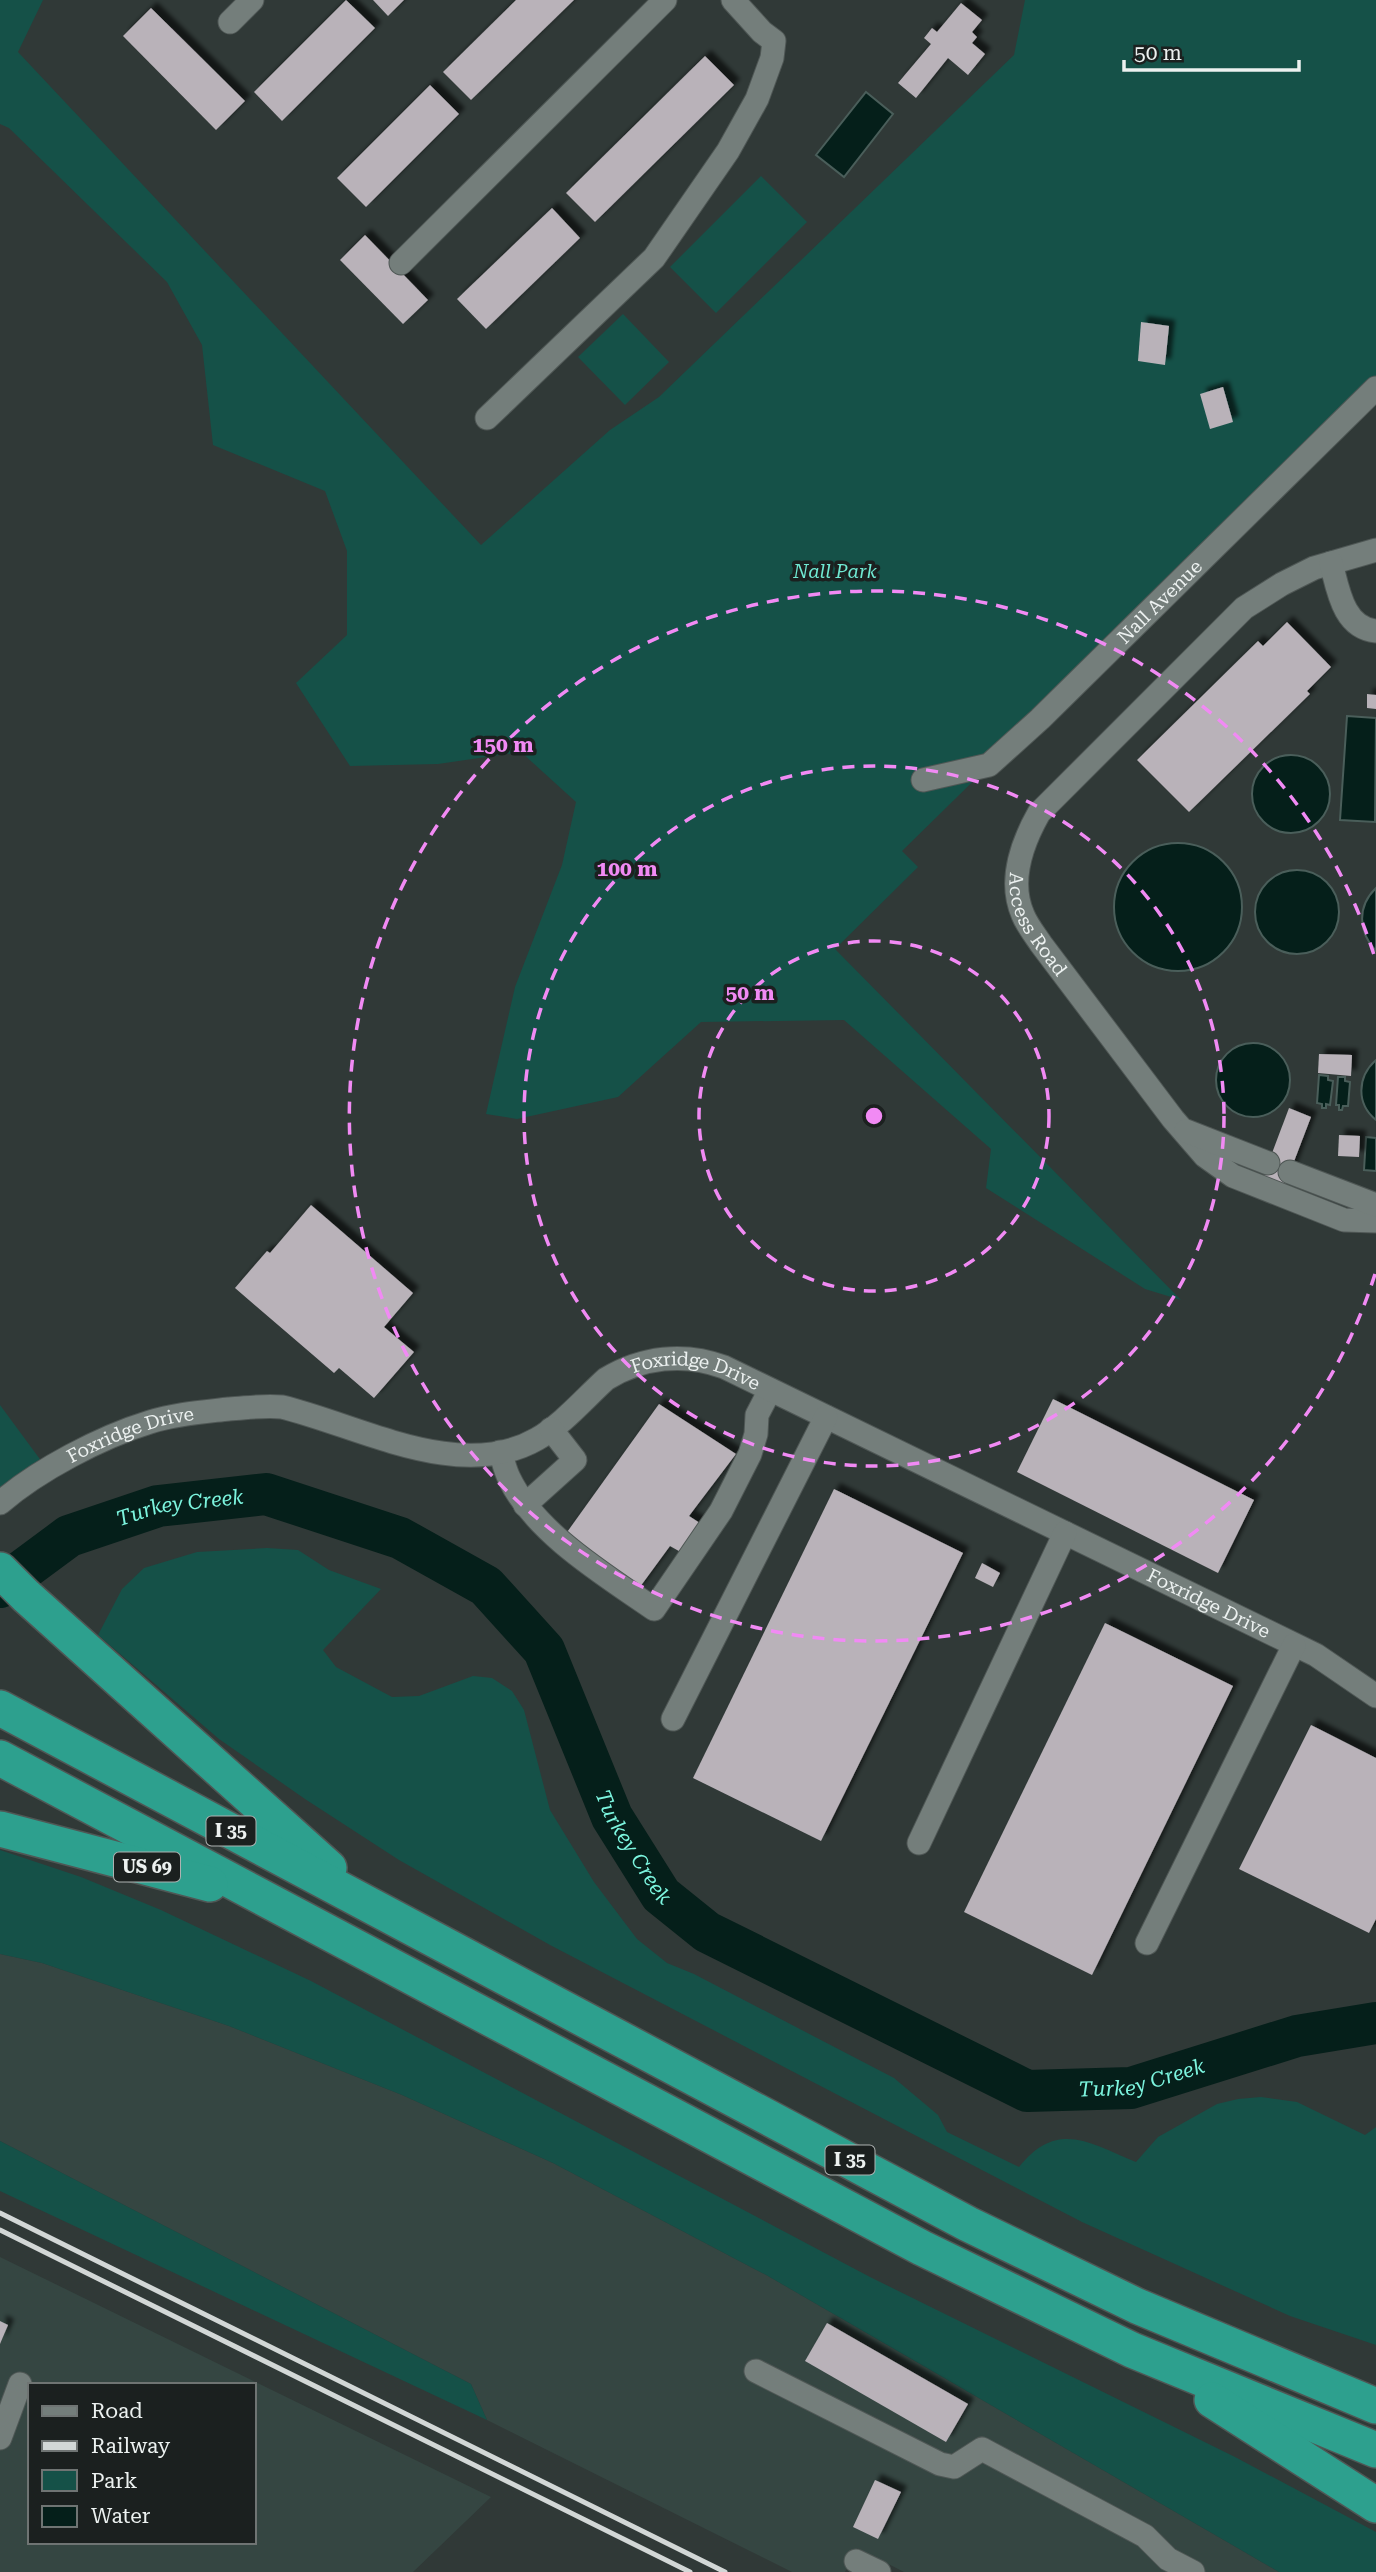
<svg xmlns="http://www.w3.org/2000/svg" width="1376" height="2572" font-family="'Roboto Serif',serif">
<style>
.built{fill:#354642;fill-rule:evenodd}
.green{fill:#155148}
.water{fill:#051f1a;stroke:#4a5e5a;stroke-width:2}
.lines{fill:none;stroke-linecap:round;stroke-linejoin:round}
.river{stroke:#051f1a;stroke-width:42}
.building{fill:#b9b2b9;filter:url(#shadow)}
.minor-casing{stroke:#4f5755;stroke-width:25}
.highway-casing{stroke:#4f5755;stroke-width:38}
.minor{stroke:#747e7b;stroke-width:23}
.highway{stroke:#2da08e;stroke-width:35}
.rail{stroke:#d2d7d6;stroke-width:5}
.ring{fill:none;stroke:#f18af4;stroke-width:3.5;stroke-dasharray:12 9}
.labels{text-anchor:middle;stroke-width:7;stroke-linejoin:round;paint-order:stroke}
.shield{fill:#1b201f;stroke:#adb2b1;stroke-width:2}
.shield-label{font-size:18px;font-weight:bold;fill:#ecf1f0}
.park-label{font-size:19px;font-style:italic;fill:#70e9d3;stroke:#1b201f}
.street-label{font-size:19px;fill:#ecf1f0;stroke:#1b201f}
.water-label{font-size:21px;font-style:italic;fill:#7cf4de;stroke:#1b201f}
.centre{fill:#f18af4;stroke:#1b201f;stroke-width:3.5}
.ring-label{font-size:21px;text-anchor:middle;font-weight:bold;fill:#f18af4;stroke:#1b201f;stroke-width:7;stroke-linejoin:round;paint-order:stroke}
</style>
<defs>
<filter id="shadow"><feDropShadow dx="6" dy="-6" stdDeviation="2" flood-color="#0009"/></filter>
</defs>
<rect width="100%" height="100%" fill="#303937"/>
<g class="built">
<polygon points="0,1954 42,1963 229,2026 402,2095 553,2163 768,2276 1279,2572 904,2572 857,2548 845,2572 792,2572 487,2420 471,2384 0,2141"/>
<path d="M0,2257l491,240 -78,75h-413zM30,2385h224v157h-224z"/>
</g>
<g class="green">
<polygon points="0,0 43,0 18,52 481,545 610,430 659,397 1014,55 1025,0 1376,0 1376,386 902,851 918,867 835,949 1181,1300 1145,1289 986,1188 991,1149 844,1020 701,1022 618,1097 517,1119 486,1114 515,987 562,865 576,802 521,752 438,764 350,766 296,683 347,635 347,551 325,491 213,445 202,345 167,282 9,128 0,124"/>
<polygon points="761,176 807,222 716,313 670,267"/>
<polygon points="623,314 669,362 625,405 578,357"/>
<polygon points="0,1405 42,1462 0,1492"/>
<path d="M267,1548l31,2 31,20 52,19 -58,61 13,17 56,30 27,-1 54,-20 19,2 20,13 12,19 26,100 44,72 43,57 30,24 27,11 200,104 44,37 9,17 72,35c38,-48 71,-24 117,-5l22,-25 59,-33 21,-5 23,-2 36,5 68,33 11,-8v218l-86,-29 -208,-94 -532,-277 -151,-85 -94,-61 -86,-60 -121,-104 24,-46 22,-21 53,-16z"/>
<polygon points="0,1850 81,1877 161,1910 311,1981 870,2277 1235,2457 1376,2532 1376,2572 1279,2572 768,2276 553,2163 402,2095 229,2026 42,1963 0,1954"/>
<polygon points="0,2141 471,2384 487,2420 0,2191"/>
</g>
<g class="water">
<polygon points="866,92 893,114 844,177 816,155"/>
<polygon points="1347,716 1376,718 1375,822 1340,820"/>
<circle cx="1291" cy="794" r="39"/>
<circle cx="1178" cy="907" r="64"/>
<circle cx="1297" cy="912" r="42"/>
<path d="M1376,888v63c-18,-19 -19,-45 0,-63z"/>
<circle cx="1253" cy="1080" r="37"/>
<path d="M1376,1060v60c-20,-16 -19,-43 0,-60z"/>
<polygon points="1319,1075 1328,1076 1328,1080 1333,1081 1330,1105 1326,1104 1326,1108 1322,1108 1322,1104 1317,1103"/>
<polygon points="1338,1077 1345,1077 1345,1081 1350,1082 1348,1106 1343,1106 1342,1110 1339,1110 1339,1105 1336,1105"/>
<polygon points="1366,1137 1376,1138 1376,1171 1364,1170"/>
</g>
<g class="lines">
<path class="river" id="s1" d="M0,1587l69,-51 89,-30 108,-12 134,44 86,48 58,64 68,167 49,78 46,37 320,159 104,-3 166,-52 79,-13"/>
</g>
<g class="building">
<polygon points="346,0 375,28 282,121 254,92"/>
<polygon points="373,0 404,0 388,16"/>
<polygon points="516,0 574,0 471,100 443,72"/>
<polygon points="961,3 982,20 972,32 977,37 972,43 985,54 968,75 948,58 916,98 898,83 931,44 924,38 932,28 937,32"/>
<polygon points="151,8 245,101 216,130 123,36"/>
<polygon points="705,56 734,85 595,222 566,193"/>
<polygon points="430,85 459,114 366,207 337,178"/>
<polygon points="552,208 580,238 486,329 457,299"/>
<polygon points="365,235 428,300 403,324 340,260"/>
<polygon points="1141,322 1169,326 1165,365 1138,361"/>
<polygon points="1223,387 1233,422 1210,429 1200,394"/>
<polygon points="1287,622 1331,667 1307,691 1310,694 1189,812 1137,760 1258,641 1263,646"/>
<polygon points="1367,694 1376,695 1376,709 1367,708"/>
<polygon points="1319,1054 1352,1055 1351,1076 1318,1073"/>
<polygon points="1289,1108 1311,1117 1285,1185 1263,1177"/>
<polygon points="1339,1135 1360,1136 1359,1157 1338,1156"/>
<polygon points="311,1205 413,1293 384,1327 414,1352 374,1398 339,1368 334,1373 235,1288 267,1251 270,1253"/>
<polygon points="1053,1399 1254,1500 1218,1573 1017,1472"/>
<polygon points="659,1404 736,1454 689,1516 706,1527 684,1554 670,1546 637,1591 565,1535"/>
<polygon points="834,1489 963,1553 821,1841 693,1778"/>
<polygon points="982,1563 1000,1573 993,1587 975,1578"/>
<polygon points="1105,1623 1233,1686 1092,1975 964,1912"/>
<polygon points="1311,1725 1376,1758 1376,1919 1369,1933 1239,1869"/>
<polygon points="0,2321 8,2325 0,2344"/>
<polygon points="827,2323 968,2404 946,2442 805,2361"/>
<polygon points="875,2480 901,2492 878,2539 853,2527"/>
</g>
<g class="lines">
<defs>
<g id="minor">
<polyline points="230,22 252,0"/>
<polyline points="401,263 665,0"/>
<polyline points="487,418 654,258 728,151 757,99 772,58 774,41 762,32 733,0"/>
<path id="s2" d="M1376,550l-62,18 -32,16 -38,24 -205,205c-17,30 -31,68 -16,102 4,10 12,20 18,29l132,175 32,37 28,20 111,44 32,1"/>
<path d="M1331,563c7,26 12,65 45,68"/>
<path id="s3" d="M923,780l66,-15 51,-46 336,-331"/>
<polyline points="1186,1131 1268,1163"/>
<polyline points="1290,1172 1376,1205"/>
<path d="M500,1452c3,8 5,18 9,26 26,55 96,97 145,131l67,-98 29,-57 6,-20 1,-19 13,-25"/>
<path id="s4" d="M0,1503c38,-33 101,-66 150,-81 25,-8 53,-10 79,-13 18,-1 35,-4 53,-2 78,19 178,76 255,32 26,-15 47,-40 69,-60 36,-22 78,-27 118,-12l592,288 60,41"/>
<polyline points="525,1505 575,1460 551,1429"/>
<polyline points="673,1719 826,1417"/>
<polyline points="919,1843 1065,1533"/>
<polyline points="1147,1943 1294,1645"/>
<polyline points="756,2371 940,2464 954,2467 982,2449 1145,2536 1168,2559 1193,2572"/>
<polyline points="0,2438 20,2384"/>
<polyline points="856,2561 879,2572"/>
</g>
<g id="highway">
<polyline points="0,1570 26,1596 329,1868"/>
<polyline points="0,1708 968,2224 1137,2306 1376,2406"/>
<polyline points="0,1758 922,2248 1132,2350 1376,2450"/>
<polyline points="0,1829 210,1884"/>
<polyline points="1212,2400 1376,2505"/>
</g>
</defs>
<use href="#minor" class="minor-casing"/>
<use href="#highway" class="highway-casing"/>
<use href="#minor" class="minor"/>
<use href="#highway" class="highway"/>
<g class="rail">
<polyline points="0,2213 725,2572"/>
<polyline points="0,2230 690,2572"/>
</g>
</g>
<g class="ring">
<circle cx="874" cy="1116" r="175"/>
<circle cx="874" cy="1116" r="350"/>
<path d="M1375 1274A525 525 0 1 1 1375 958"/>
</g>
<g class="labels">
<g class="shield">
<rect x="206.5" y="1816.5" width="49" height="29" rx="5"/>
<rect x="114" y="1852.5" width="66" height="29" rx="5"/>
<rect x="825.5" y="2145.5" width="49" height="29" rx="5"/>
</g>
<g class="shield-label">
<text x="231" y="1837">I 35</text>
<text x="147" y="1873">US 69</text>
<text x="850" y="2166">I 35</text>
</g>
<g class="park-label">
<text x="835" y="578">Nall Park</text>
</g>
<g class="street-label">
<text dy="7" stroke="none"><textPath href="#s3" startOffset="304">Nall Avenue</textPath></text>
<text dy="7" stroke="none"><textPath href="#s2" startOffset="556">Access Road</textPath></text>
<text dy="7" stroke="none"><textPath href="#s4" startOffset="756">Foxridge Drive</textPath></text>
<text dy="7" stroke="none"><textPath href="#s4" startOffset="149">Foxridge Drive</textPath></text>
<text dy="7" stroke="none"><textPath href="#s4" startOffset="1323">Foxridge Drive</textPath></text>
</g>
<g class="water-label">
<text dy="7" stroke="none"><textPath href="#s1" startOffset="201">Turkey Creek</textPath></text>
<text dy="7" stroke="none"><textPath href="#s1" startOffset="831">Turkey Creek</textPath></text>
<text dy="7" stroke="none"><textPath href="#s1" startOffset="1419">Turkey Creek</textPath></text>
</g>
</g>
<circle cx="874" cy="1116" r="10" class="centre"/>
<g class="ring-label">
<text x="503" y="752">150 m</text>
<text x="627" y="876">100 m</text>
<text x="750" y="1000">50 m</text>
</g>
<rect x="28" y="2383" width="228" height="161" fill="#1b201f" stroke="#6f7473" stroke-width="2"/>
<rect x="42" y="2406" width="35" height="10" fill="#747e7b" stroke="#6f7473" stroke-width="2"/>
<text x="91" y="2418" font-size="21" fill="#ecf1f0">Road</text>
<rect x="42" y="2441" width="35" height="10" fill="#d2d7d6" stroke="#6f7473" stroke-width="2"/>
<text x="91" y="2453" font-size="21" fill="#ecf1f0">Railway</text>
<rect x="42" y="2470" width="35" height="21" fill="#155148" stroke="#6f7473" stroke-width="2"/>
<text x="91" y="2488" font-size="21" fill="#ecf1f0">Park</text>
<rect x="42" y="2506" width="35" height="21" fill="#051f1a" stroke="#6f7473" stroke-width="2"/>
<text x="91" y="2523" font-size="21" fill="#ecf1f0">Water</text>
<path d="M1124 60v10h175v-10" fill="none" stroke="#ecf1f0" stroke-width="3.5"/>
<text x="1134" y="60" font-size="21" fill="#ecf1f0" stroke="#1b201f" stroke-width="5" paint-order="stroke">50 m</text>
</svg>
